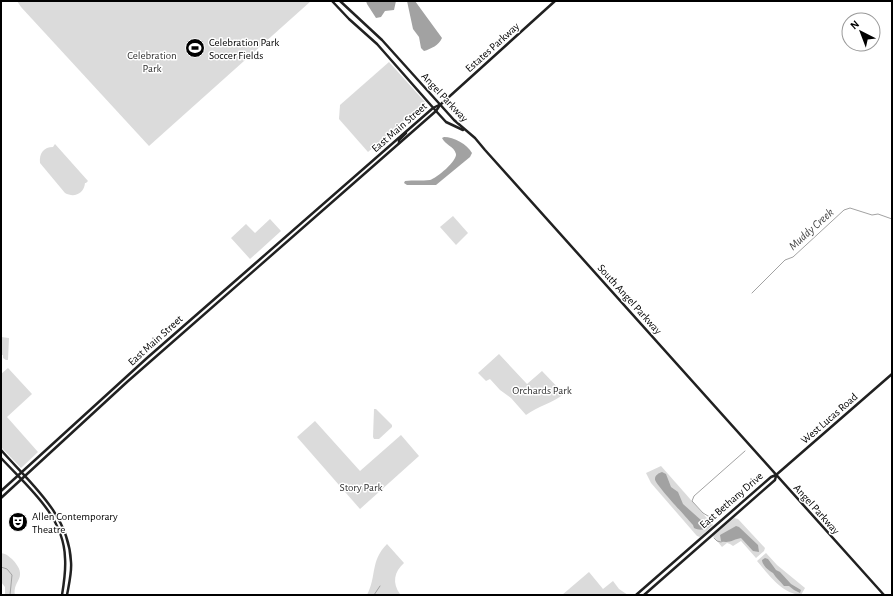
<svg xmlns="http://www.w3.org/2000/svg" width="893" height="596" font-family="'Alegreya Sans',sans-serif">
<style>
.green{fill:#dbdbdb}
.water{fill:#a2a2a2}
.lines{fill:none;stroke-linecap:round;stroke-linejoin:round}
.stream{stroke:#a2a2a2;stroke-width:1}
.secondary{stroke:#212121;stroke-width:2.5}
.labels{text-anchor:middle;stroke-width:3;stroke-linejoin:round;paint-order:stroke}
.poi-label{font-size:11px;fill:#000;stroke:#fff;text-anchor:start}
.street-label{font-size:11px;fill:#000;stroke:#fff}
.park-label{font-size:11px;fill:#323232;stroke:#fff}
.water-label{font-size:12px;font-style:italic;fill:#434343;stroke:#fff}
</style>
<rect width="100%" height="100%" fill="#fff"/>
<g class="green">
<polygon points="17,1 311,1 149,146 21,7"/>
<polygon points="389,62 425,102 368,152 339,119 340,105"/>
<path d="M55,144l33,37 -2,2h-1c-1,11 -11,15 -20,10l-25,-30c-1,-10 4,-16 13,-16z"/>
<polygon points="453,216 468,233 456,245 440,227"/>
<polygon points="270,219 281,231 250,259 231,238 246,224 255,233"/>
<polygon points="1,337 9,338 8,360 6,360 3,358 3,355 1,355"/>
<path d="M499,354l28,30 15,-13 22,23c-11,9 -26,12 -38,21l-15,-17 -11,-8 -10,-11 -4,2 -8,-8z"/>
<polygon points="8,368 32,394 7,417 38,452 21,468 1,447 1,374"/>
<polygon points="374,409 376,409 392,425 392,427 379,439 374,439 373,437"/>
<polygon points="315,421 360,471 401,435 419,456 360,509 297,437"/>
<polygon points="661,466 713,525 700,537 697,536 651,483 646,473"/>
<polygon points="734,518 738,519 765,548 764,551 756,558 741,541 733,546 730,544 727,543 722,547 713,536"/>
<path d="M387,544l17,19c-10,9 -12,20 -4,31l-2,1h-31c10,-19 3,-34 20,-51z"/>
<path d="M1,553c6,1 7,3 11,6 18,19 0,21 3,36h-10v-8l-4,-5z"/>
<path d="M766,553l11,12 28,23 -4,7c-19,-1 -33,-21 -44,-34z"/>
<polygon points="589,572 603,589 613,581 619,589 628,595 562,595"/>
</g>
<g class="water">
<polygon points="366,1 396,1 394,10 385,11 381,17 376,18 367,4"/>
<path d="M407,1h8l27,37c-3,7 -11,11 -18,13l-3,-3 -2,-11 -6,-8z"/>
<path d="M444,137c10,0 23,7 28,16l-2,4 -34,28h-29l-3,-2 1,-2c8,-1 17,0 25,-1 7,-2 27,-19 26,-26 -2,-8 -11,-9 -14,-16z"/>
<path d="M662,472l4,2 5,13 7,5 5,12 19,17 5,-1 2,1 2,4c-5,5 -11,6 -17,3l-1,-3c-5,-6 -39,-42 -38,-46 0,-4 4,-6 7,-7z"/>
<path d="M736,526l3,1 19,18 1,7 -6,-1 -12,-13c-7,1 -12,6 -20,3l-1,-6z"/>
<path d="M765,558l3,1 8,11 4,2 11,12 10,6 -1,3 -6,-3 -5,-4h-5c-4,-5 -8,-8 -11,-13 -4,-2 -11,-8 -11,-13z"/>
</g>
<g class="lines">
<g class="stream">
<polyline points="752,293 785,260 793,257 844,210 850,208 872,215 878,214 892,219"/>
<polyline points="712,520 713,519 703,513 692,501 694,496 745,451"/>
<polyline points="714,538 717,541 721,542 723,541"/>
<polyline points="1,567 7,569 12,575 10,595"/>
<polyline points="374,595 380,586"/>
</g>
<g class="secondary">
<polyline points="332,1 349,19 377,44 436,111 446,122 463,130"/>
<polyline points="340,1 382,40 454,120 475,138 485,150 884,595"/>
<polyline points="399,143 399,140 406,133"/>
<path d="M1,450c29,33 68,64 70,112 1,10 -2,22 -4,33"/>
<path d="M1,458c26,28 63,58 64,100 1,12 -1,25 -3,37"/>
<polyline points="1,491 147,358 433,108 439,105"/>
<polyline points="1,498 127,382 436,111 440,105 555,1"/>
<polyline points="636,595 771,477 776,475 892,374"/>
<polyline points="644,595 775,480 776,476"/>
</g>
</g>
<defs>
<symbol id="stadium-disc" viewBox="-11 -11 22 22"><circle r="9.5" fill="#000" stroke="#fff"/><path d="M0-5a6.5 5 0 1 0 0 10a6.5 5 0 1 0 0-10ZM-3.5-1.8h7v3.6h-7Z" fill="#fff"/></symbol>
<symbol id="theatre-disc" viewBox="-11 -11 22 22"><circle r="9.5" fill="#000" stroke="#fff"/><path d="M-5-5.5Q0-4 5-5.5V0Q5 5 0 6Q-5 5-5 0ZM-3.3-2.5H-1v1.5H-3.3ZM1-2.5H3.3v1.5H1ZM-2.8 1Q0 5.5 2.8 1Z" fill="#fff"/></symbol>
</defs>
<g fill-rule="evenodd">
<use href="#stadium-disc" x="184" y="37" width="22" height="22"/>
<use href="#theatre-disc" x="7" y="511" width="22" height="22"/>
</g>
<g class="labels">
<g class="poi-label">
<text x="209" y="46">Celebration Park<tspan x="209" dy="13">Soccer Fields</tspan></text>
<text x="32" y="520">Allen Contemporary<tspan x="32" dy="13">Theatre</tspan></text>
</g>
<g class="street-label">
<text transform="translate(492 47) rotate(-42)" y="4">Estates Parkway</text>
<text transform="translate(445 97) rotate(47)" y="4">Angel Parkway</text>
<text transform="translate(399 127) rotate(-41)" y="4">East Main Street</text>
<text transform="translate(630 299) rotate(48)" y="4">South Angel Parkway</text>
<text transform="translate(155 340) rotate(-42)" y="4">East Main Street</text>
<text transform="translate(829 418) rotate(-41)" y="4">West Lucas Road</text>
<text transform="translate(731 500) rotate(-41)" y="4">East Bethany Drive</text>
<text transform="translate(817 509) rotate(48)" y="4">Angel Parkway</text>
</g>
<g class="park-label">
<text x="152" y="59">Celebration<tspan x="152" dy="13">Park</tspan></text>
<text x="542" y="394">Orchards Park</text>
<text x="361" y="491">Story Park</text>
</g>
<g class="water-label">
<text transform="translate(811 229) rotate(-42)" y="4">Muddy Creek</text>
</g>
</g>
<rect width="893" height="596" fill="none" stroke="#000000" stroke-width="4"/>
<g transform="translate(861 32) rotate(318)"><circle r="19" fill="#ffffff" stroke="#999999"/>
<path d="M0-3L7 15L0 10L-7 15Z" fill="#000000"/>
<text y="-6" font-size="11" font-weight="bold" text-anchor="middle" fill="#000000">N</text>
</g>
</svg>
